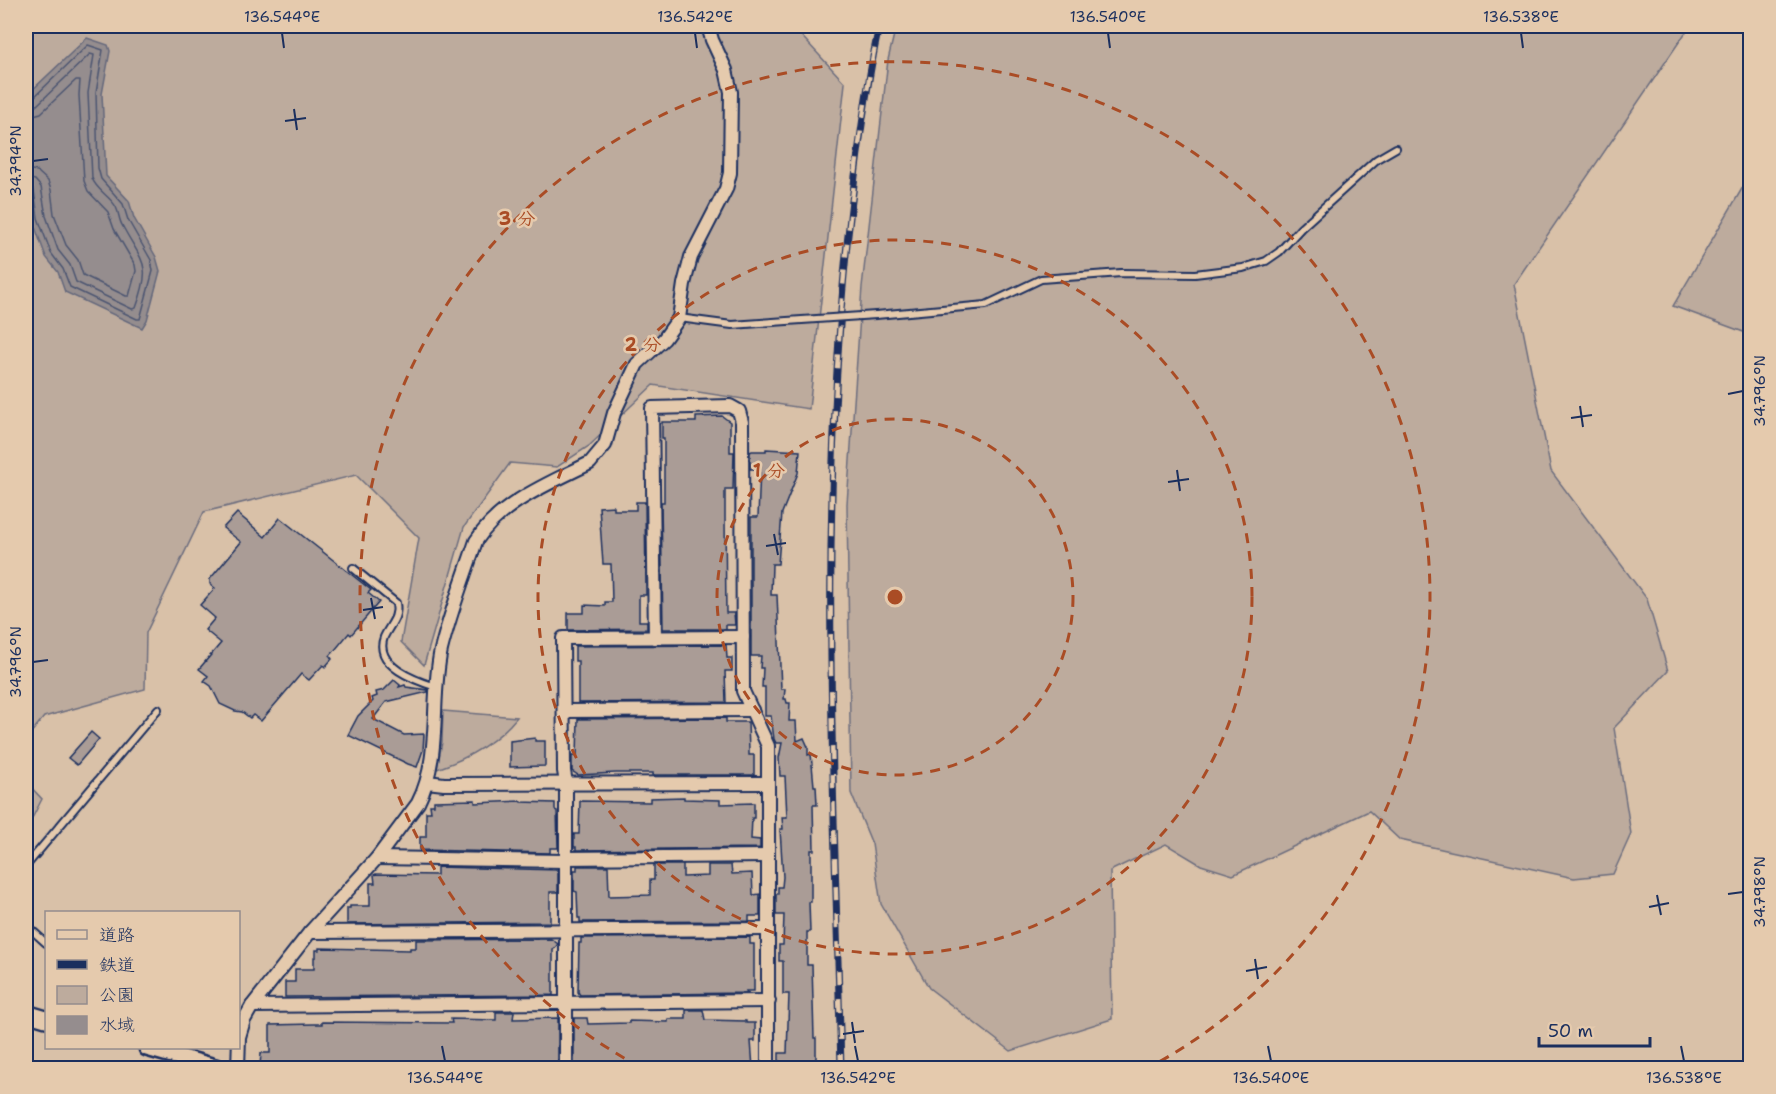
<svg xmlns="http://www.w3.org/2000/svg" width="1776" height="1094" font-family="'Shantell Sans','Klee One',sans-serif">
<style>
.green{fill:#bdab9d;stroke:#6c6d7e;stroke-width:1.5}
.water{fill:#958d8e;stroke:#64677b;stroke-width:1.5}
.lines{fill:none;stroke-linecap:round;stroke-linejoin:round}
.shore{stroke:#4c5571;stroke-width:1.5}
.building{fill:#aa9c96;stroke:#1b2f5e;stroke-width:1.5}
.service-casing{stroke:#1b2f5e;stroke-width:10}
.minor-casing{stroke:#1b2f5e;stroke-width:16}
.tertiary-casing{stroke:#1b2f5e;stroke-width:20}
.service{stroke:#e5caad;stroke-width:6}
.minor{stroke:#e5caad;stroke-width:12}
.tertiary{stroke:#e5caad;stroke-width:15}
.rail-casing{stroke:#1b2f5e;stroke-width:7}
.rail{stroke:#e5caad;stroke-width:4.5;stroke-dasharray:14;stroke-linecap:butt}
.service-bridge-casing{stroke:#1b2f5e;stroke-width:10;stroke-linecap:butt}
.service-bridge{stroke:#e5caad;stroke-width:6}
.ticks{fill:none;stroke:#1b2f5e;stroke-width:2}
.ring{fill:none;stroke:#aa4c25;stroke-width:3;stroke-dasharray:10 8}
.centre{fill:#aa4c25;stroke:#e5caad;stroke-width:3}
.ring-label{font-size:18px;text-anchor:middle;font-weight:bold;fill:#aa4c25;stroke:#e5caad;stroke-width:5;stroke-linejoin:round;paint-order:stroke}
.neatline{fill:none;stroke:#1b2f5e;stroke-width:2}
.ticks-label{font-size:15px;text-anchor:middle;fill:#1b2f5e}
</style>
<rect width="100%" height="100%" fill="#d9c1a8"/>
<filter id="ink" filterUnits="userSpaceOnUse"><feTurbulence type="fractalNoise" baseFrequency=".0167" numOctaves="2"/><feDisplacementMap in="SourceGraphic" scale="12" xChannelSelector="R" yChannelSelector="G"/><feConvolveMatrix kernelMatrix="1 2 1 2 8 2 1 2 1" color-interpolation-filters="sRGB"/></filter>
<g filter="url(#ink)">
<g class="green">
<polygon points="26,26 795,26 795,29 845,83 809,409 653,385 589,446 557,467 510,463 464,527 424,665 401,642 419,538 356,475 204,512 146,633 145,689 44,717 26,739"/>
<polygon points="896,26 1690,26 1514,284 1551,471 1647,599 1668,671 1614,728 1631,834 1613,874 1574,878 1400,840 1369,811 1233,875 1201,865 1166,844 1110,871 1112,1019 1011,1051 929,988 881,904 872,844 851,793 847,504 862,287 888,60"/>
<polygon points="1750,175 1750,332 1749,334 1673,306"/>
<path d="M443,711l74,6c-21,26 -48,41 -80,52l5,-27z"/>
<polygon points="26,782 42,799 26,830"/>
</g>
<polygon class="water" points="87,38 108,45 110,51 102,94 106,176 129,201 134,218 156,257 160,271 147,320 142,328 65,292 58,272 46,257 32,219 26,183 26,100 27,95"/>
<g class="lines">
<g class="shore">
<polyline points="26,101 32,99 88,45 103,50 96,93 98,168 101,179 123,204 128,220 151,260 153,271 140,319 137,319 70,287 63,269 51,253 38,218 34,190 30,186 26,186"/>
<path d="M26,108l10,-2 54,-52 4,1 -6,38 4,85c4,12 18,18 24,29 3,6 3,13 6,18 20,38 31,38 14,83l-4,1 -56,-27 -6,-17 -12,-15 -12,-34 -5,-29 -6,-7 -9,-2"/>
<polyline points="26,117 41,113 76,80 80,80 79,95 84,181 88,191 108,212 114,229 135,265 136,271 129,296 126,296 83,275 78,260 66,245 54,214 51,190 48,181 37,171 26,169"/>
</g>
</g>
<g class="building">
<polygon points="722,416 730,422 730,452 734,452 733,489 725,489 725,518 726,613 734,613 735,625 726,625 726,629 663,629 661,502 664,502 664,438 662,438 662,422 696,422 696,417"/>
<polygon points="766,449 800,451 798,473 782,513 778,564 772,564 771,595 777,595 781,689 785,689 784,699 786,699 787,703 790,703 789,721 796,721 797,741 804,738 808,747 808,755 811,754 814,786 816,786 817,805 813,805 814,850 811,850 811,902 809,902 810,932 807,932 807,965 812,965 814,1038 816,1038 816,1058 812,1066 806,1066 806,1068 779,1068 779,1053 787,1053 789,994 783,994 783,961 779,961 779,945 783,945 784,915 776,915 776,894 778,894 778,887 782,887 783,877 780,829 783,829 782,817 787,817 785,776 780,776 779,758 782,743 776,743 774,739 771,716 765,716 765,687 762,687 763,668 760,668 761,656 751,656 751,517 758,517 760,469 750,469 750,452 752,451 766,451"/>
<polygon points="636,502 645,502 646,595 639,595 639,621 647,621 647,629 568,630 568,613 584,613 584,605 605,606 605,602 612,602 611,564 603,564 599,507 614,506 614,510 636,510"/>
<polygon points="237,513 265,537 280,518 371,590 368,593 379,602 351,635 349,633 330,656 332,659 325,667 323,665 309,680 301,674 261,721 253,715 250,718 242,712 235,711 220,704 211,686 204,681 208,676 199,669 221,643 205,630 215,618 200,605 215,588 210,584 210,579 241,542 223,528"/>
<polygon points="726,645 727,658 732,658 732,671 725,671 726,702 578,703 578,661 575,661 575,646"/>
<polygon points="394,680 400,685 399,687 405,685 406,687 428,690 428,692 386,702 373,719 404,735 424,734 423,750 417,767 408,764 348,735 358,716 373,701 372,698 377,696 376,692 384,690"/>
<polygon points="726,718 726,722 748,722 749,752 749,755 754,755 754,775 653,775 653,773 616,773 578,775 572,771 572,756 577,756 578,719"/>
<polygon points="91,732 99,739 77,765 68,758"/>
<polygon points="535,738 535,741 545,741 545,766 510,767 510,741"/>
<polygon points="684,797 684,799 720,800 720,804 754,803 754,818 752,818 751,839 760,840 760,848 576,850 576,847 574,847 574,834 579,834 580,801 650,802 650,798"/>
<polygon points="475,800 475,803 521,801 521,802 555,803 555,810 557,811 558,848 550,848 550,853 420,850 420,837 426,837 426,812 431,812 430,805 434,805 434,801"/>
<polygon points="654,865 683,865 683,877 708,876 708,865 731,865 732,874 752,873 753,895 760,894 760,916 749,916 749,921 580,922 580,918 578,918 577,892 574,891 574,870 577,870 577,866 608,866 609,896 650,895 650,880 654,880"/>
<polygon points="437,867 558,870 558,892 550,892 550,922 347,924 347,908 350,908 350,906 370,906 370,883 375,883 374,875 376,874 437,875"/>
<polygon points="750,937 750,944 754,944 754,991 746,991 747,993 580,995 578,992 579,943 581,943 581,938"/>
<polygon points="551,939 558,944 553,950 553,995 285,997 285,982 295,982 295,969 314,969 314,957 316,957 316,950 319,950 319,948 410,950 410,948 416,948 416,940"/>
<polygon points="686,1010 703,1010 705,1020 746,1021 746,1023 755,1023 755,1041 751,1041 753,1068 577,1068 577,1064 574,1064 574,1018 587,1018 588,1024 629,1023 629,1021 668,1022 668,1019 686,1019"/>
<polygon points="496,1012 514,1012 513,1019 558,1018 558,1064 553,1064 553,1068 260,1067 261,1053 270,1053 270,1025 314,1024 322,1024 322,1022 452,1023 451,1019 496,1020"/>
</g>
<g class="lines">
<defs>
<g id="service">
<polyline points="876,315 986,305 1041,279 1121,273 1195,274 1243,268 1266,261 1279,252 1301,228 1377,159 1396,148"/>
<polyline points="679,318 732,325 787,321"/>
<path d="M353,568l43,35c3,15 -6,21 -12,34 -11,29 33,44 52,50"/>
<polyline points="26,866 158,709"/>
<polyline points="26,925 46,943"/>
</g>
<g id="minor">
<polyline points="655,638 652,408 730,406 739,411 742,422 743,691 768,746 768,1068"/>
<polyline points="564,711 752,710"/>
<polyline points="427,782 444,784 767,783"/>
<polyline points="377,858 565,861"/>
<polyline points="565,858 767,856"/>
<polyline points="310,932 768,929"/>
<polyline points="252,1006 769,1001"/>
<path d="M238,1068l1,-31 5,-17 8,-14 58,-74 67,-74 41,-55c24,-47 12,-103 23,-153 9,-37 23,-73 35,-109 25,-39 74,-58 114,-78l15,-18 9,-32 23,-49 27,-25 15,-21 5,-34 7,-27 35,-68 4,-16 1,-81 -5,-22 -14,-30 -4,-14"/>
<polyline points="566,1068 566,783 564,771 563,638 743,637"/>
</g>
<g id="tertiary">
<polyline points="26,1013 46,1019"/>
<polyline points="147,1048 218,1068"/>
</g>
</defs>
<use href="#service" class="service-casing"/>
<use href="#minor" class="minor-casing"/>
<use href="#tertiary" class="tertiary-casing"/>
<use href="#service" class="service"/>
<use href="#minor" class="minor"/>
<use href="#tertiary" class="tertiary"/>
<defs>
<path id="rail" d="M841,1068c-7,-274 -22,-550 6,-824 8,-73 17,-146 32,-218"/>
</defs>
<use href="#rail" class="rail-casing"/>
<use href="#rail" class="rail"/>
<defs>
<polyline id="service-bridge" points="787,321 876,315"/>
</defs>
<use href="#service-bridge" class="service-bridge-casing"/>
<use href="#service-bridge" class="service-bridge"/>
</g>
</g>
<path class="ticks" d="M282,33l2,15M695,33l2,15M1108,33l2,15M1521,33l2,15M294,109l3,21M285,121l21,-3M33,161l15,-2M1728,394l15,-3M1580,406l3,21M1571,418l21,-3M1177,470l3,21M1168,482l21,-3M774,534l4,21M766,546l20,-3M371,598l4,21M363,610l20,-3M33,662l15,-2M1728,894l15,-2M1657,895l4,20M1649,907l20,-4M1255,959l3,20M1246,971l21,-4M852,1022l3,21M843,1034l21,-3M442,1046l3,15M855,1046l3,15M1268,1046l3,15M1681,1046l3,15"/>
<g class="ring">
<circle cx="895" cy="597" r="178"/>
<circle cx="895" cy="597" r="357"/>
<path d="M640 1067A535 535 0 1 1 1150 1067"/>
</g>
<circle cx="895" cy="597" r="9" class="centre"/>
<g class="ring-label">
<text x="517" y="225">3 分</text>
<text x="643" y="351">2 分</text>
<text x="769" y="477">1 分</text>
</g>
<rect width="1776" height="1094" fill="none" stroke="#e5caad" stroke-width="66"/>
<rect x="45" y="911" width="195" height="138" fill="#e5caad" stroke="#948c8d" stroke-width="1.5"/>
<rect x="57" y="930" width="30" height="9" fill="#e5caad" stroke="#948c8d" stroke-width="1.5"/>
<text x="99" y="941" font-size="18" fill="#1b2f5e">道路</text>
<rect x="57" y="960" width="30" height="9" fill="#1b2f5e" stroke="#948c8d" stroke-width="1.5"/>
<text x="99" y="971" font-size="18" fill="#1b2f5e">鉄道</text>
<rect x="57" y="986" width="30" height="18" fill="#bdab9d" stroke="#948c8d" stroke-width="1.5"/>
<text x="99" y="1001" font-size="18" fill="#1b2f5e">公園</text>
<rect x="57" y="1016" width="30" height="18" fill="#958d8e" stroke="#948c8d" stroke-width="1.5"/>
<text x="99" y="1031" font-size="18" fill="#1b2f5e">水域</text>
<path d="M1539 1037v9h111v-9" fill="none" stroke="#1b2f5e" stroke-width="3"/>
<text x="1548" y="1037" font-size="18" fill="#1b2f5e" stroke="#e5caad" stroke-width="4.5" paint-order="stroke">50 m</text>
<rect x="33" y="33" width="1710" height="1028" class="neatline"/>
<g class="ticks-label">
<text x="282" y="22">136.544°E</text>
<text x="695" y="22">136.542°E</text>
<text x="1108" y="22">136.540°E</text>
<text x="1521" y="22">136.538°E</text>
<text transform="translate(16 161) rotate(-90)" y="5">34.794°N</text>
<text transform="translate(1760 391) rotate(-90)" y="5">34.796°N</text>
<text transform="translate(16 662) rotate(-90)" y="5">34.796°N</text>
<text transform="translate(1760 892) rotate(-90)" y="5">34.798°N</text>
<text x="445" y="1083">136.544°E</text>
<text x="858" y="1083">136.542°E</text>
<text x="1271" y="1083">136.540°E</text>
<text x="1684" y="1083">136.538°E</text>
</g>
</svg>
